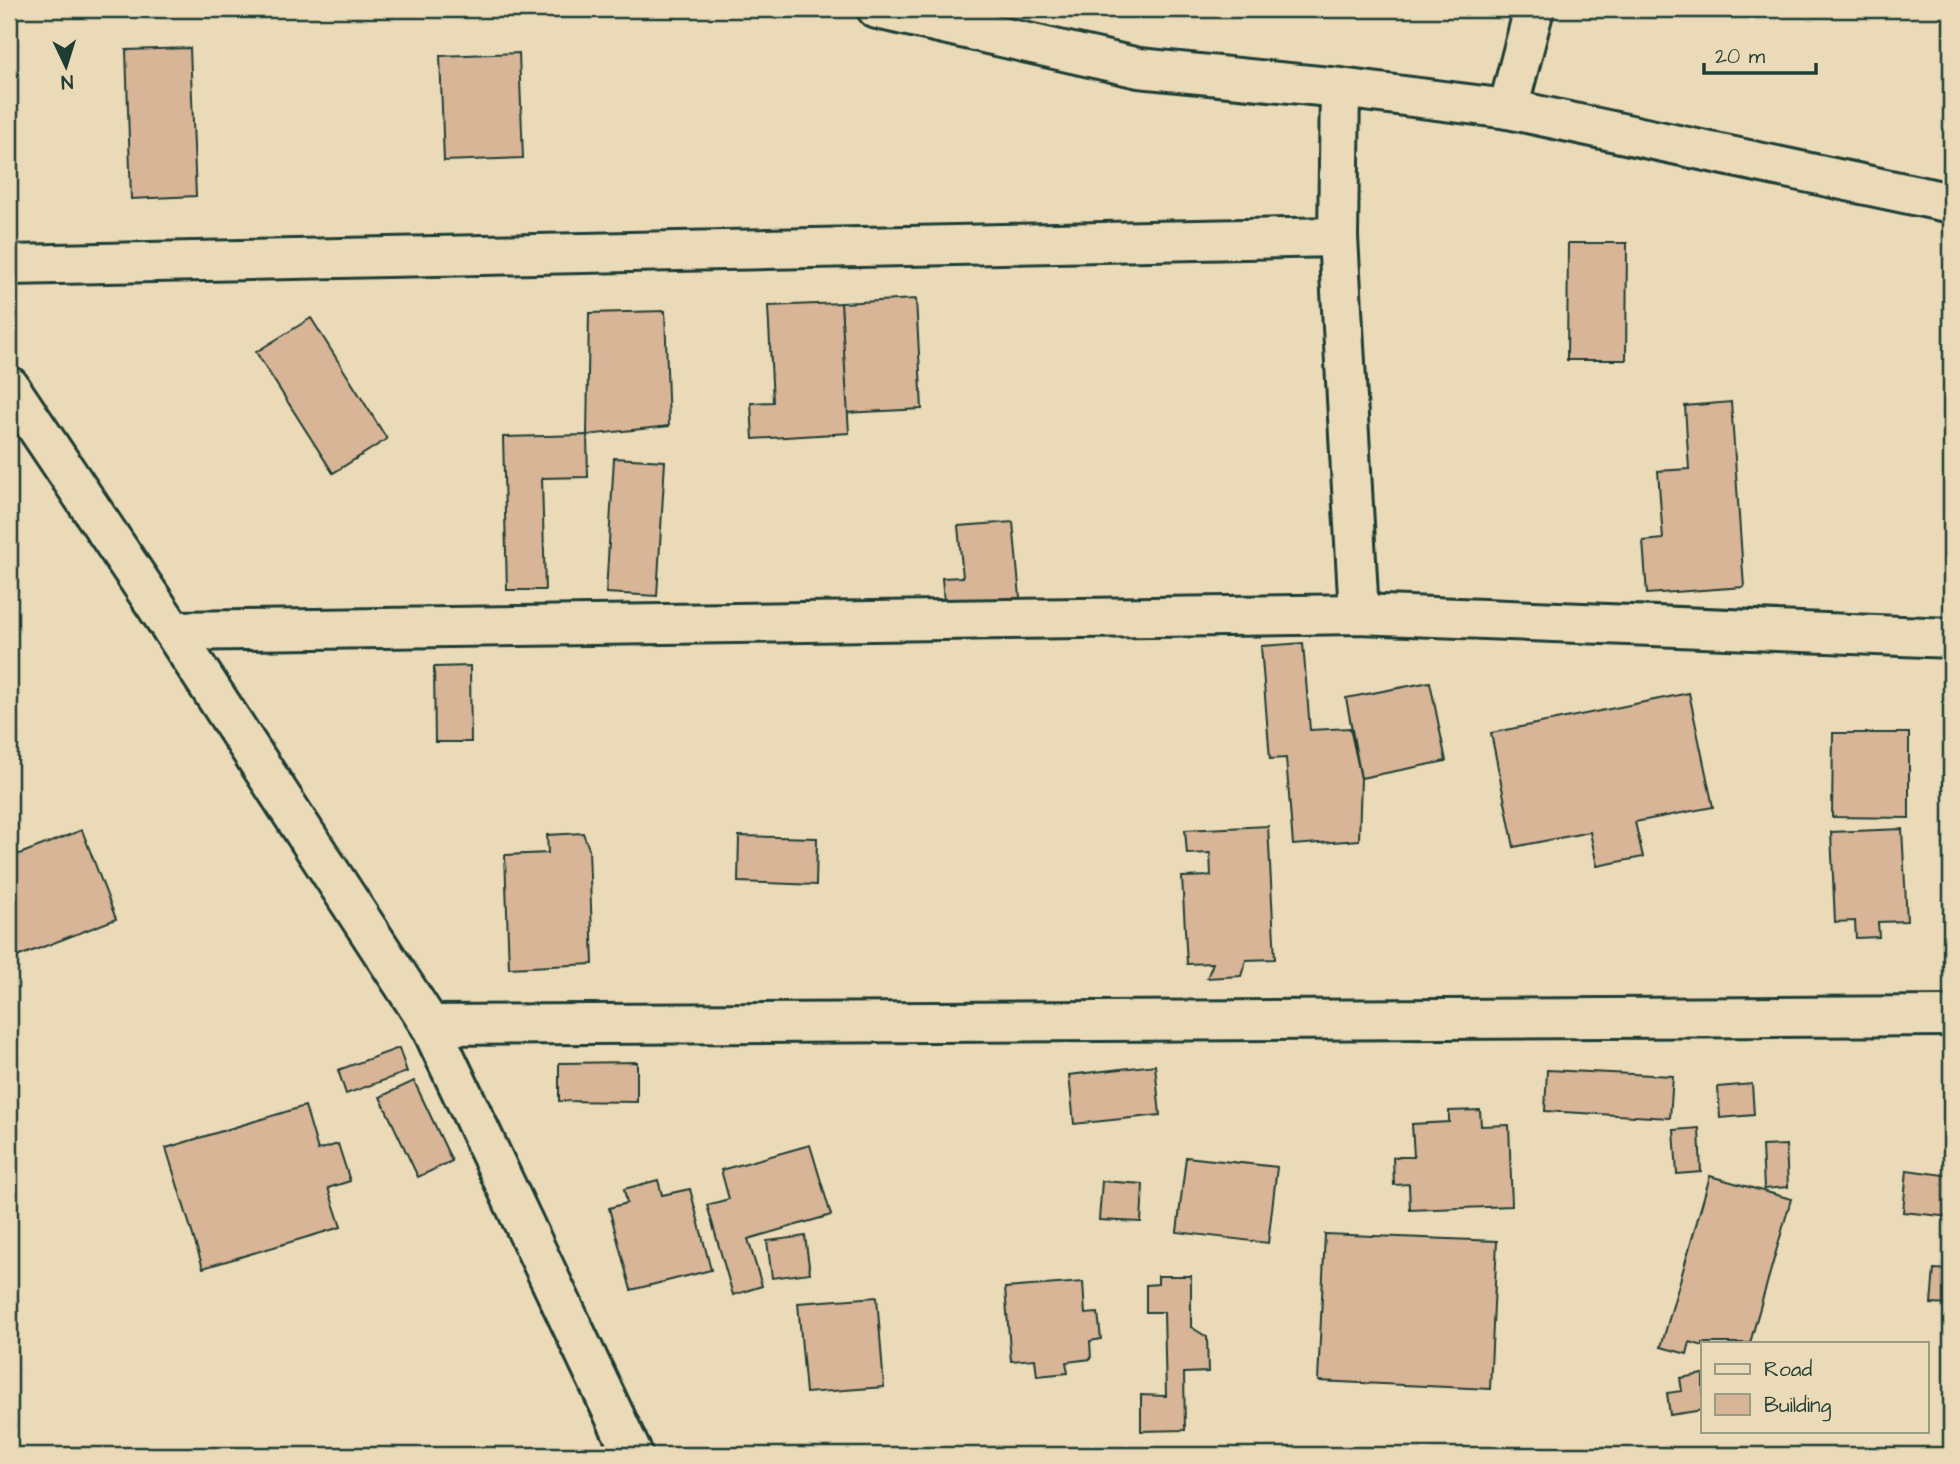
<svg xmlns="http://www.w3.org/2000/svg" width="1960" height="1464" font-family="'Architects Daughter',sans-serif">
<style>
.building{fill:#d8b597;stroke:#1f3d34;stroke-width:2}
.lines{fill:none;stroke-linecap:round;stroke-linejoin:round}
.minor-casing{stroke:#1f3d34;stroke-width:44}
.minor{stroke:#ebdab7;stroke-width:38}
</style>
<rect width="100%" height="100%" fill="#ebdab7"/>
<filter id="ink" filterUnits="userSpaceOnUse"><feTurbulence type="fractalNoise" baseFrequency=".0143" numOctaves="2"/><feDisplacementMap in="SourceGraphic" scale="14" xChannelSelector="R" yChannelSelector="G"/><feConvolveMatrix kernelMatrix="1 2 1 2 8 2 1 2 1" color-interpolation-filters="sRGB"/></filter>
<g filter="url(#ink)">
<g class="building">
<polygon points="190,48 196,196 131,199 126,50"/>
<polygon points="519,53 523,158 444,161 440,56"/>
<polygon points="1568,243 1627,243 1626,360 1567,360"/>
<polygon points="916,299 922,409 845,413 841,303"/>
<polygon points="841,303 849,433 753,439 751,403 773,402 768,306"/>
<polygon points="665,311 669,426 587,435 589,313"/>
<polygon points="311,318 387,439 333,473 256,352"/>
<polygon points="1731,402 1744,587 1647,594 1643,541 1663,539 1658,471 1689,469 1685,406"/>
<polygon points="587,435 588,477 542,478 545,590 507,590 503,437"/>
<polygon points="614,458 665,461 657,596 606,593"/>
<polygon points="1013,522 1021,608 945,615 942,578 963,577 958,526"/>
<polygon points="1303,643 1310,730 1350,728 1361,778 1359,840 1293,845 1286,758 1270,759 1261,646"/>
<polygon points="470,666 471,742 435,742 434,667"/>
<polygon points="1430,682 1446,761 1361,778 1346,698"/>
<polygon points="1689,693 1713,807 1635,822 1643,857 1597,866 1590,832 1514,847 1491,733"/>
<polygon points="1833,733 1909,733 1909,818 1832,817"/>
<polygon points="1268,826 1275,959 1246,960 1241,976 1207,978 1213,963 1187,964 1182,877 1211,876 1210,853 1187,854 1185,830"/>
<polygon points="1902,829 1907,921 1878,922 1879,937 1856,938 1855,921 1835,922 1831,832"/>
<polygon points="82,830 116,919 9,960 9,858"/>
<polygon points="583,833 589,849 593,964 509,968 505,855 548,853 547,835"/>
<polygon points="739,836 817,838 816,885 738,882"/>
<polygon points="399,1048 407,1072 346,1094 338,1070"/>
<polygon points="637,1062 637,1102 559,1101 559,1063"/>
<polygon points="1155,1065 1160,1115 1074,1124 1069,1075"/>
<polygon points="1547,1070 1673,1076 1670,1118 1545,1111"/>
<polygon points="414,1081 452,1161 418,1177 380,1097"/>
<polygon points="1752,1084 1754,1115 1720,1118 1718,1087"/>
<polygon points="305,1106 318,1150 338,1144 350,1181 328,1188 341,1227 203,1268 166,1148"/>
<polygon points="1480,1110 1481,1126 1509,1125 1512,1206 1410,1210 1409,1184 1394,1185 1393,1157 1414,1157 1412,1124 1449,1122 1449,1111"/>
<polygon points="1699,1128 1701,1172 1677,1174 1674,1130"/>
<polygon points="810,1145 831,1215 748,1239 762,1286 733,1295 707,1205 729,1199 721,1170"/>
<polygon points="1786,1145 1788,1187 1764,1189 1762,1146"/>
<polygon points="1186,1157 1277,1167 1268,1243 1177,1232"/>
<polygon points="1907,1170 1951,1176 1951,1217 1903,1212"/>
<polygon points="1710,1176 1791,1199 1750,1343 1703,1343 1703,1346 1690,1342 1687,1354 1661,1347"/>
<polygon points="658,1180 662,1195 690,1189 711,1270 631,1290 609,1208 627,1203 624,1189"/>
<polygon points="1102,1181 1143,1184 1141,1222 1099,1220"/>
<polygon points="1325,1234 1497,1241 1490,1389 1318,1381"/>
<polygon points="805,1236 810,1273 772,1278 767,1241"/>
<polygon points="1934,1269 1951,1270 1951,1305 1931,1304"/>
<polygon points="1158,1276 1191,1276 1191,1327 1207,1337 1208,1372 1184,1373 1185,1430 1141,1431 1141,1395 1166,1396 1164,1312 1146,1312 1146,1285 1158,1284"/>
<polygon points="1083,1282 1085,1314 1098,1313 1101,1339 1090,1341 1091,1359 1066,1362 1068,1373 1037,1376 1035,1359 1011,1361 1005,1288"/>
<polygon points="877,1297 884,1387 806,1393 798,1303"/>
<polygon points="1703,1374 1703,1410 1670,1415 1667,1393 1682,1391 1680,1378"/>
</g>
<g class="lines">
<defs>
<g id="minor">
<polyline points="877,9 1139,68 1340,88 1508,109 1951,203"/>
<polyline points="1340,88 1338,237 1359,614"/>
<polyline points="1508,109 1534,9"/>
<polyline points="9,265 1338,237"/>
<polyline points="9,386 173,631 430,1025 633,1455"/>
<polyline points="173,631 1359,614 1951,638"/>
<polyline points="430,1025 1951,1016"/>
</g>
</defs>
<use href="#minor" class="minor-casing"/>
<use href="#minor" class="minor"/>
</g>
</g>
<rect width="1960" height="1464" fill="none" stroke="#ebdab7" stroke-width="35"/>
<rect x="18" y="18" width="1925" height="1429" fill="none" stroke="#1f3d34" stroke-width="2.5" filter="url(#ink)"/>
<rect x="1701" y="1342" width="228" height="91" fill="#ebdab7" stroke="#999b83" stroke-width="2"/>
<rect x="1715" y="1364" width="35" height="10" fill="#ebdab7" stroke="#999b83" stroke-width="2"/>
<text x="1764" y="1376" font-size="21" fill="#1f3d34">Road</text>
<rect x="1715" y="1394" width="35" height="21" fill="#d8b597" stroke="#999b83" stroke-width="2"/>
<text x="1764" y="1412" font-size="21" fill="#1f3d34">Building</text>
<g transform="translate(66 66) rotate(176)" stroke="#ebdab7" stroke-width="5" paint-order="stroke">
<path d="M0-5L12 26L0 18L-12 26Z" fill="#1f3d34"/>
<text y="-10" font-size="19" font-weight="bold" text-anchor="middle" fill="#1f3d34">N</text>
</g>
<path d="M1704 63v10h112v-10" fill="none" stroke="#1f3d34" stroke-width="3.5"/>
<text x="1715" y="63" font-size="21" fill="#1f3d34" stroke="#ebdab7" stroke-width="5" paint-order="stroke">20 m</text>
</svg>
